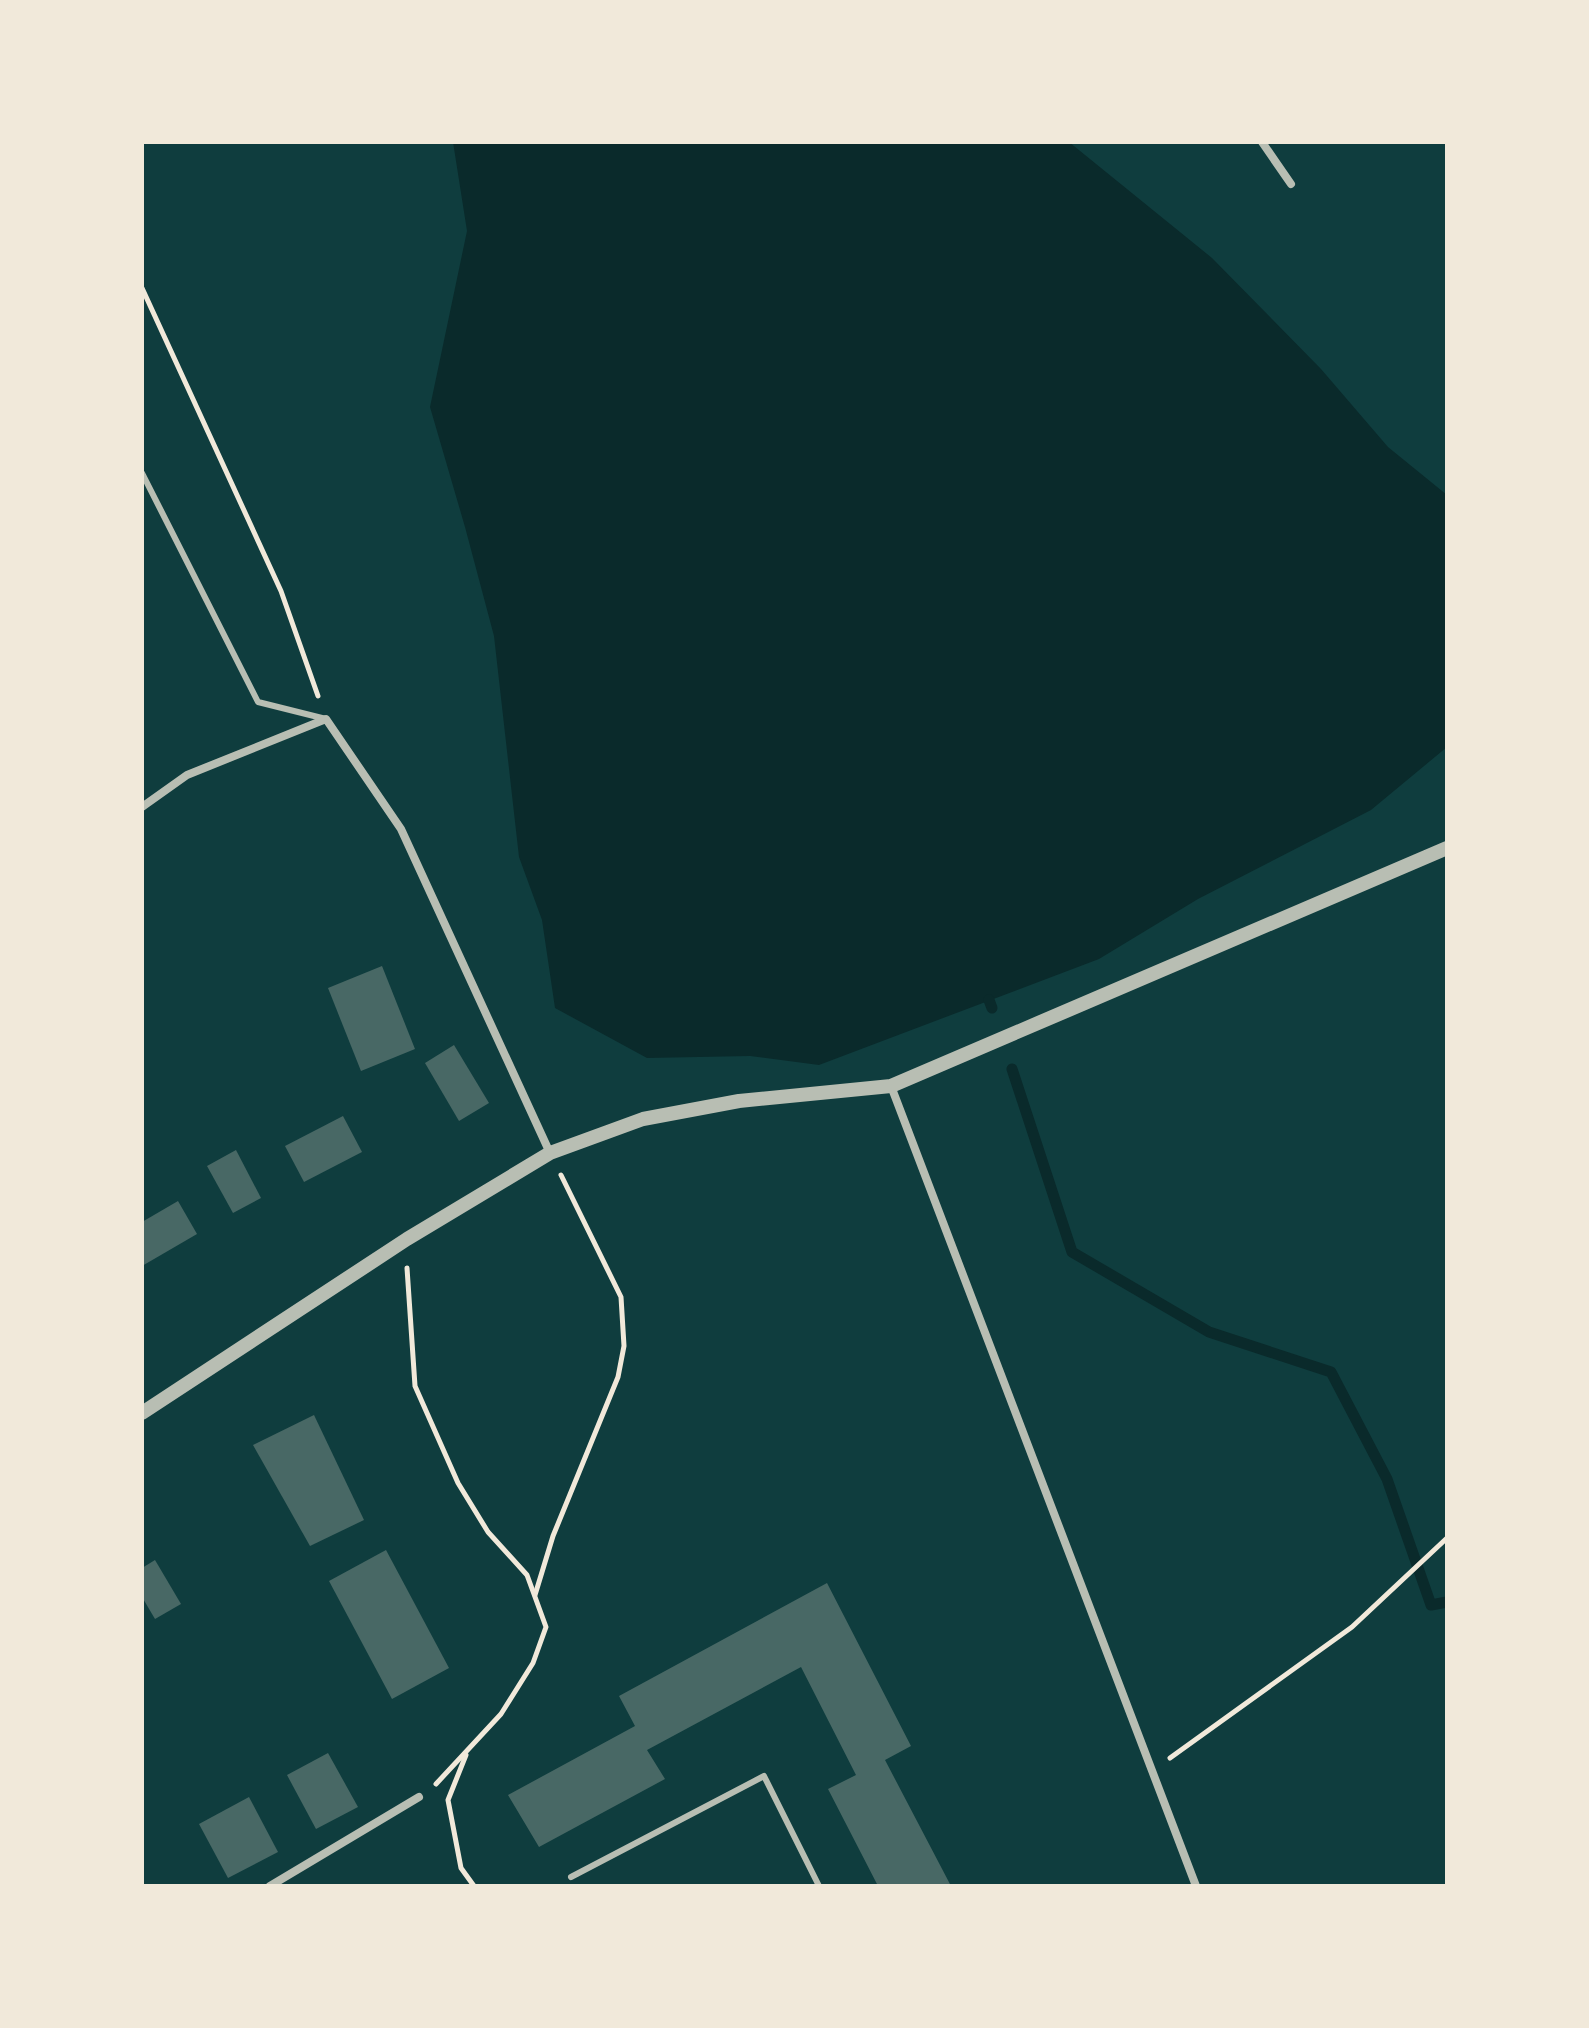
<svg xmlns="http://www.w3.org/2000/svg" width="1589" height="2028" font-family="Montserrat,sans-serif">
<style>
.water{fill:#0a2a2b}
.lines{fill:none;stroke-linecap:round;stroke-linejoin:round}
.stream{stroke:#0a2a2b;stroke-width:11}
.building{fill:#486865}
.path{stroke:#f1e9da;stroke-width:5}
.service{stroke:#b8beb3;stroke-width:6}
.minor{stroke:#b8beb3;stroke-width:8}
.tertiary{stroke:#b8beb3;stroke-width:14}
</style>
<rect width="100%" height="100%" fill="#0f3d3e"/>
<polygon class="water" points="453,142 1069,142 1212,258 1321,369 1388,447 1447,495 1447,747 1371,810 1198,899 1099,959 819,1065 750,1056 647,1058 555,1008 542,920 519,857 494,636 465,527 430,407 467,231"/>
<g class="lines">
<g class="stream">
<polyline points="989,1000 992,1008"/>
<polyline points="1012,1069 1072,1252 1209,1332 1331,1372 1387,1479 1431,1605 1447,1602"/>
</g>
</g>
<g class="building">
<polygon points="382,966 415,1049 361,1071 328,988"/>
<polygon points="454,1045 489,1103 459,1121 425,1063"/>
<polygon points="343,1116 362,1152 304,1182 285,1146"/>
<polygon points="236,1150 261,1198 233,1213 207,1166"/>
<polygon points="178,1201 197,1234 142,1266 142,1222"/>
<polygon points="314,1415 364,1520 310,1546 253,1445"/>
<polygon points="386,1550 449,1668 392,1699 329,1581"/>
<polygon points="155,1560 181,1604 155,1619 142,1597 142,1568"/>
<polygon points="827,1583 911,1746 885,1760 951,1886 878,1886 828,1789 856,1775 801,1667 647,1750 665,1779 539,1847 508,1795 635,1726 619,1696"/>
<polygon points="328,1753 358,1807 316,1829 287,1775"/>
<polygon points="249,1797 278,1852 228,1878 199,1824"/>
</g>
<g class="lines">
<g class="path">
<polyline points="142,288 281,591 318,696"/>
<polyline points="407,1268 415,1386 458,1483 488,1532 527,1575 546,1627 533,1663 501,1714 436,1784"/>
<polyline points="535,1595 553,1536 618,1377 624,1346 621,1297 561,1175"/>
<polyline points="466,1755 448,1800 461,1868 474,1886"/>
<polyline points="1170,1758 1352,1627 1447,1538"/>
</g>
<g class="service">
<polyline points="142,473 258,702 326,719"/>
<polyline points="571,1877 764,1776 819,1886"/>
</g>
<g class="minor">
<polyline points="1262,142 1291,184"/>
<polyline points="142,807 187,775 326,719 401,829 550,1153"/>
<polyline points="891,1086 1196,1886"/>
<polyline points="270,1886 419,1797"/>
</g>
<polyline class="tertiary" points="142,1413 407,1239 550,1153 643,1119 739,1101 891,1086 1447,848"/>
</g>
<rect width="1589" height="2028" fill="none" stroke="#f1e9da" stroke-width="288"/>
</svg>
